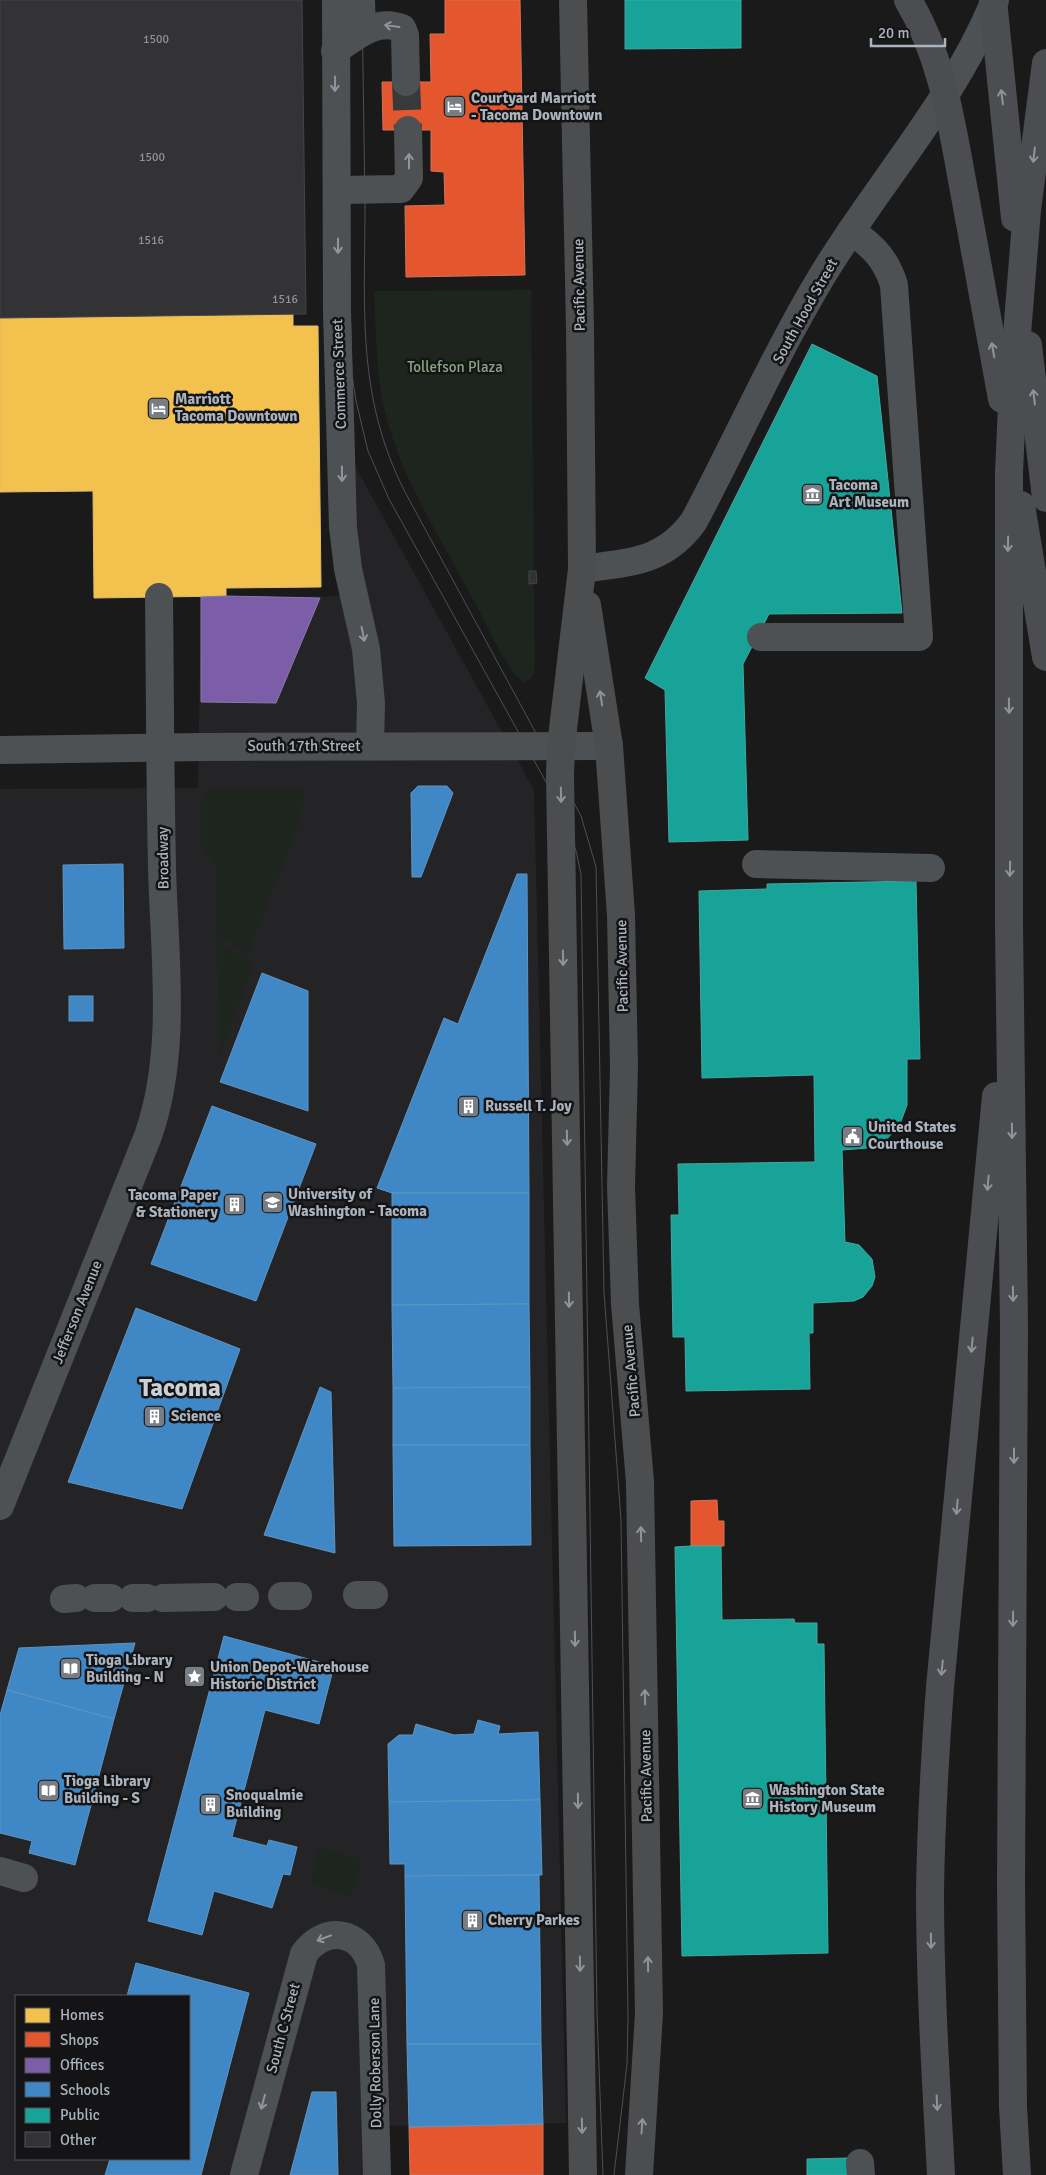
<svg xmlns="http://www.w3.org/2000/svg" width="1046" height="2175" font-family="Signika,sans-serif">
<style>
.built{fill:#242427;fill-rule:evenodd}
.green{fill:#1e251e}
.homes{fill:#f2c14e;stroke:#ddbd6f}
.shops{fill:#e4572e;stroke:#d37359}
.offices{fill:#7b5ea7;stroke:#8978ad}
.schools{fill:#3f88c5;stroke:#5f95c2}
.public{fill:#17a398;stroke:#43a8a3}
.building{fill:#333335;stroke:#434547}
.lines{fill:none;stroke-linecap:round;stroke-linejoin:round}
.minor-tunnel{stroke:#37393b;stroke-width:28;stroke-dasharray:28 14;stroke-linecap:butt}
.minor{stroke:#4e5154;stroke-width:28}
.major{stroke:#4c4d4f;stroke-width:28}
.highway{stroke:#4b4d50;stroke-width:28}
.tram{stroke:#4e5053;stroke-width:1}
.oneway{stroke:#8f969d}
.oneway2{stroke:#8e949c}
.oneway3{stroke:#8e949b}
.labels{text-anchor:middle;stroke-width:5;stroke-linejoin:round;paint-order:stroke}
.number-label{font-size:12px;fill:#8d939a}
.poi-label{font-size:15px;font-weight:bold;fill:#abb3bc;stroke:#141417;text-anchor:start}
.street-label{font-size:15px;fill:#abb3bc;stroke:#141417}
.park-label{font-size:15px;fill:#86a881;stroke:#141417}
.town-label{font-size:25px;font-weight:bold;fill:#ccd1d8;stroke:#141417}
</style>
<rect width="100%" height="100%" fill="#1a1a1b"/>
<path class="built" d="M355,466l179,324 32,1333 -190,3 1,49h-377v-1386l198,-1 3,-191 159,-1zM16,1996h173v163h-173z"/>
<g class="green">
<path d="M531,290l4,378 -3,9 -8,6c-20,-16 -36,-57 -49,-80 -35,-66 -81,-135 -94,-210 -5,-33 -5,-68 -7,-102z"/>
<polygon points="213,788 304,788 302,815 248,954 216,933 216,868 201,846 201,801 204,793"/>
<polygon points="217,941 253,965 220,1057"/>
<polygon points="319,1848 362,1859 352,1896 310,1884"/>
</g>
<polygon class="homes" points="293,314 293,326 318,326 321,587 226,588 226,596 94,598 93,491 0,492 0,318"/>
<g class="shops">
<polygon points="445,0 520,0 525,275 406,277 405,206 445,205 444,172 431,171 431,130 383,130 382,82 431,82 430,34 445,34"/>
<polygon points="717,1500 718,1521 724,1521 724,1546 691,1546 691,1501"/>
<polygon points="543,2124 543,2175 410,2175 409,2127"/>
</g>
<polygon class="offices" points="226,596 320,598 276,703 201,702 201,597"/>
<g class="schools">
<polygon points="418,786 447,786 453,793 421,877 412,877 411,793"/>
<polygon points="123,864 124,948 64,949 63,865"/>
<polygon points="517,874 527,874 529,1193 392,1193 377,1188 444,1018 458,1024"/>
<polygon points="262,973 308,991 308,1111 220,1082"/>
<rect x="69" y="996" width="24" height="25"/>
<polygon points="212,1106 316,1144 256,1301 151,1264"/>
<polygon points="392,1193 529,1193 529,1304 392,1305"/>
<polygon points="529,1304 530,1387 393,1388 392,1305"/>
<polygon points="136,1308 240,1349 182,1509 68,1482"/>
<polygon points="320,1387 331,1392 335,1553 264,1535"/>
<polygon points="530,1387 530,1445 393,1445 393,1388"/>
<polygon points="393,1445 530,1445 531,1545 394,1546"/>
<polygon points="224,1636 334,1666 319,1724 265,1710 232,1837 267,1846 269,1840 297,1847 290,1875 283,1874 272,1908 214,1891 202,1935 148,1921"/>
<polygon points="135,1643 114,1719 7,1690 19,1648"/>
<polygon points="7,1690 114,1719 75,1865 29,1853 32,1841 0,1833 0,1715"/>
<polygon points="478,1720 500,1726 498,1734 538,1732 540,1800 389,1802 388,1744 399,1735 413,1735 416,1724 454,1735 474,1734"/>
<polygon points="540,1800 542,1875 405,1876 405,1864 390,1864 389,1802"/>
<polygon points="539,1875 541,2044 407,2044 405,1876"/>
<polygon points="136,1963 249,1993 201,2175 105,2175 110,2159 189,2159 189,1996 127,1996"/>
<polygon points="407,2044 541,2044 543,2124 409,2127"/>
<polygon points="312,2092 336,2092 338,2175 290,2175"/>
</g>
<g class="public">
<polygon points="625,0 741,0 741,48 625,49"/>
<polygon points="812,344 877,376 902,613 769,614 743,664 748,840 669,842 665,690 645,678"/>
<polygon points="916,881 920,1059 907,1059 907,1105 900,1124 886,1140 867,1148 842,1150 845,1242 859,1245 872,1259 875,1277 872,1286 863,1297 854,1301 813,1303 813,1333 809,1333 810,1389 686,1391 685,1337 673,1337 671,1215 679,1215 678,1164 815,1162 814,1075 702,1078 699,891 767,889 767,884"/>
<polygon points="691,1546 721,1546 722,1620 794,1619 795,1623 817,1623 817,1644 824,1644 828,1953 682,1956 675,1547"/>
<polygon points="848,2158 848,2175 807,2175 807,2159"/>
</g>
<g class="building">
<polygon points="0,0 302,0 306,314 0,318"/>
<polygon points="529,571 536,571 537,583 529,584"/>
</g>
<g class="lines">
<polyline class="minor-tunnel" points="406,82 408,130"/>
<g class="minor">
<polyline points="336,0 337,312 343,527 348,569 366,649 371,703 370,746"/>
<polyline points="361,0 362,31"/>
<path d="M335,51c21,-15 41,-33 67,-23l3,7 1,47"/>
<polyline points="338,190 401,189 409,178 408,130"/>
<path d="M582,569c47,-7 82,-6 112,-48 43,-81 81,-167 128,-245 56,-93 132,-175 173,-276"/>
<path d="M761,637h158l-25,-352c-8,-26 -21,-39 -43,-54"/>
<polyline points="0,750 202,747 609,746"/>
<polyline points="756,864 931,868"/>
<path d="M0,1506l148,-370c30,-86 16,-181 14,-270 -2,-90 -2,-179 -3,-269"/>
<polyline points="357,1595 374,1595"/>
<polyline points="282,1596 298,1596"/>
<polyline points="237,1597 245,1597"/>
<polyline points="95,1598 111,1598"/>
<polyline points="133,1598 147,1598"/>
<polyline points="163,1598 214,1597"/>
<polyline points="64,1599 76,1598"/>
<polyline points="0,1871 24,1878"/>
<polyline points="860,2163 861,2175"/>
<path d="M244,2175l60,-221c20,-29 57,-24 67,11l6,210"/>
</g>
<g class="major">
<polyline points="573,0 580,327 582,569 561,746 560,775 583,2175"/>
<polyline points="587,605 609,746 621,915 624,1067 621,1186 625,1304 640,1482 649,2013 639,2175"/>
</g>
<g class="highway">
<path d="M908,0c36,60 44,128 57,196 12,68 25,135 37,203"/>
<polyline points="993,0 1015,218"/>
<polyline points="1028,345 1046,498"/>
<polyline points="1021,505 1046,657"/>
<path d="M941,2175c-5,-94 -11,-189 -11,-284 1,-68 5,-136 10,-204l56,-591"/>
<polyline points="1017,2175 1013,2107 1011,1883 1014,1327 1009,925 1009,472 1013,384 1027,210 1046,63"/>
</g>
<g class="tram">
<polyline points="338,0 343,45 352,375 356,401 368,451 389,499 561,809 576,851 581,874 597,2013 603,2175"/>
<path d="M362,0c1,68 2,136 3,204 0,104 -9,192 40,288l176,324 15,51 8,425 17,228 7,498 -1,46 -13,111"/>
</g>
</g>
<defs><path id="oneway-shaft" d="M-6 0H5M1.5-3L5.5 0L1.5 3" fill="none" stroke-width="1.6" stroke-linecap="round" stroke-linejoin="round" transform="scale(1.25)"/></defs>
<g class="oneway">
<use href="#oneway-shaft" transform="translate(392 26) rotate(-172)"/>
<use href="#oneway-shaft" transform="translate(335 84) rotate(91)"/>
<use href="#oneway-shaft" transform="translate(409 161) rotate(-90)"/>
<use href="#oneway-shaft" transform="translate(338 246) rotate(90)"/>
<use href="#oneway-shaft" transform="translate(342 474) rotate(89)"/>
<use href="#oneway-shaft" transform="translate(363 634) rotate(79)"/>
<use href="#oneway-shaft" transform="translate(324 1938) rotate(159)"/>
<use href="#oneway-shaft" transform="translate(263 2102) rotate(105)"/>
</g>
<g class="oneway2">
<use href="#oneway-shaft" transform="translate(1002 97) rotate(-97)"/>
<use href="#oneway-shaft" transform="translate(1034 155) rotate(97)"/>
<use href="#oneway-shaft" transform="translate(993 350) rotate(-100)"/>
<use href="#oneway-shaft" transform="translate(1034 397) rotate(-97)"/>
<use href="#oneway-shaft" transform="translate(1008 544) rotate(91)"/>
<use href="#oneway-shaft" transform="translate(1009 706) rotate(89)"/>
<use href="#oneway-shaft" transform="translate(1010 869) rotate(91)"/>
<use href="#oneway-shaft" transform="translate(1012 1131) rotate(89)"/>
<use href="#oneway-shaft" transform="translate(988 1183) rotate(95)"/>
<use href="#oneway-shaft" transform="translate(1013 1294) rotate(89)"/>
<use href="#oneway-shaft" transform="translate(972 1345) rotate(95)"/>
<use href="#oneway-shaft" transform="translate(1014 1456) rotate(90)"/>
<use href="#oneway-shaft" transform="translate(957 1507) rotate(95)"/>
<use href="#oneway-shaft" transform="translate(1013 1619) rotate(91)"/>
<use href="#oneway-shaft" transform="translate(942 1668) rotate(96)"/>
<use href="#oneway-shaft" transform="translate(931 1941) rotate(89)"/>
<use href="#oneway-shaft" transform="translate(937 2103) rotate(87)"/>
</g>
<g class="oneway3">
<use href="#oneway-shaft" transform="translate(601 698) rotate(-99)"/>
<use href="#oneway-shaft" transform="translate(561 795) rotate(89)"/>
<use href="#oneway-shaft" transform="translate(563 958) rotate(89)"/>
<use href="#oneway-shaft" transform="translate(567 1138) rotate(89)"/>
<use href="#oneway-shaft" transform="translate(569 1300) rotate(89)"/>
<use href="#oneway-shaft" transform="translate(641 1534) rotate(-91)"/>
<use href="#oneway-shaft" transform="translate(575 1639) rotate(89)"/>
<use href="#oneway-shaft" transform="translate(645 1697) rotate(-91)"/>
<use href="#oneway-shaft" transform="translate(578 1801) rotate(89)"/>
<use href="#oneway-shaft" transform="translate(580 1964) rotate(89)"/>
<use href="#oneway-shaft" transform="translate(648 1964) rotate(-91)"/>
<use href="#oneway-shaft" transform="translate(582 2126) rotate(89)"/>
<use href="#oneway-shaft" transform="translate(642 2126) rotate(-86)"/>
</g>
<defs>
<symbol id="hotel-square" viewBox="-11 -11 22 22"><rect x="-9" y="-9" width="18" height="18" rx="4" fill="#787d84" stroke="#141417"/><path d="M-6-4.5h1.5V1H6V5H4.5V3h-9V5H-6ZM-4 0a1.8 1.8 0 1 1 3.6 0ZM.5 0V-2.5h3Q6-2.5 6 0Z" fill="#fff"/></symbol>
<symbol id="museum-square" viewBox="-11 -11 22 22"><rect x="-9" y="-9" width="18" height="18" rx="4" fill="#787d84" stroke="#141417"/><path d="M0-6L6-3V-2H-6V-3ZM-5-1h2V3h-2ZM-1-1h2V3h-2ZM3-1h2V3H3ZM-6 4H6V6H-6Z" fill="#fff"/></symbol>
<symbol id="building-square" viewBox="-11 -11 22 22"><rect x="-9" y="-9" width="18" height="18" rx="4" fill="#787d84" stroke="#141417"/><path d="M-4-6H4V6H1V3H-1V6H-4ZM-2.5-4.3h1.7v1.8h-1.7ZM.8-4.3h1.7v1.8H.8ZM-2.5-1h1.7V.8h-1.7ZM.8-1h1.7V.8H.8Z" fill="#fff"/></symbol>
<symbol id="civic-square" viewBox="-11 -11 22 22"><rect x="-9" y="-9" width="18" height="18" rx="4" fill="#787d84" stroke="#141417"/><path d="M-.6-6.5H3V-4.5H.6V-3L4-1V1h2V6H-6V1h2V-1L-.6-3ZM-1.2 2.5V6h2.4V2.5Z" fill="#fff"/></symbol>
<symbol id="university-square" viewBox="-11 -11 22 22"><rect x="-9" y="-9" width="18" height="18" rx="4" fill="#787d84" stroke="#141417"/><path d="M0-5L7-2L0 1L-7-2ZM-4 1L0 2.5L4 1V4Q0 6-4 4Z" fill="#fff"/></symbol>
<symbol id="library-square" viewBox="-11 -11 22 22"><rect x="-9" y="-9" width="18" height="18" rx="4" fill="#787d84" stroke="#141417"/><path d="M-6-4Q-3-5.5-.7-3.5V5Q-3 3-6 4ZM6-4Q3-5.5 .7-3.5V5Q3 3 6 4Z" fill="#fff"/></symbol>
<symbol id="sight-square" viewBox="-11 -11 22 22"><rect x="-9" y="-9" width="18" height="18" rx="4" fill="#787d84" stroke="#141417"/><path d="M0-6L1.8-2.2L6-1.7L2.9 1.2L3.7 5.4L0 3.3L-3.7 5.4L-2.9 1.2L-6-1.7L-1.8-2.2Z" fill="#fff"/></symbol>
</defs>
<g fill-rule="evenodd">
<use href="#hotel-square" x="442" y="94" width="25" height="25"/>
<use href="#hotel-square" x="146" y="396" width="25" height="25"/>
<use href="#museum-square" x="800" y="482" width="25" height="25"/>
<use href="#building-square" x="456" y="1094" width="25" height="25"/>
<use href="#civic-square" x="840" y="1124" width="25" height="25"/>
<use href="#university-square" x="260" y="1190" width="25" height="25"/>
<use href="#building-square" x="222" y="1192" width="25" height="25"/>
<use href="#building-square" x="142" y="1404" width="25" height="25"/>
<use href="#library-square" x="58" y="1656" width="25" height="25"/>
<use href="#sight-square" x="182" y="1664" width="25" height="25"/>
<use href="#library-square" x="36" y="1778" width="25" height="25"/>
<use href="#museum-square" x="740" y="1786" width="25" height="25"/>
<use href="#building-square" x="198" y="1792" width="25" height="25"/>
<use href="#building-square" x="460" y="1908" width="25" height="25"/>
</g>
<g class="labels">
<g class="number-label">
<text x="156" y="43">1500</text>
<text x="152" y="161">1500</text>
<text x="151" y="244">1516</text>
<text x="285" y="303">1516</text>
</g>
<g class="poi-label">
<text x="471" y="103">Courtyard Marriott<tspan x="471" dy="17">- Tacoma Downtown</tspan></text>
<text x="175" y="404">Marriott<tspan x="175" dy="17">Tacoma Downtown</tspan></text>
<text x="829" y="490">Tacoma<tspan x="829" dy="17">Art Museum</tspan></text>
<text x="485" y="1111">Russell T. Joy</text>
<text x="868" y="1132">United States<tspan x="868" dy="17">Courthouse</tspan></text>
<text x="288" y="1199">University of<tspan x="288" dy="17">Washington - Tacoma</tspan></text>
<text x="218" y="1200" text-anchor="end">Tacoma Paper<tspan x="218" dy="17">&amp; Stationery</tspan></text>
<text x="171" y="1421">Science</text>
<text x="86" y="1665">Tioga Library<tspan x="86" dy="17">Building - N</tspan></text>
<text x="210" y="1672">Union Depot-Warehouse<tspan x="210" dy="17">Historic District</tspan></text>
<text x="64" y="1786">Tioga Library<tspan x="64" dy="17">Building - S</tspan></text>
<text x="769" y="1795">Washington State<tspan x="769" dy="17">History Museum</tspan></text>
<text x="226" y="1800">Snoqualmie<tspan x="226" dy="17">Building</tspan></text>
<text x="488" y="1925">Cherry Parkes</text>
</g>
<g class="street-label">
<text transform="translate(579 285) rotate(-91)" y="5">Pacific Avenue</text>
<text transform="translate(805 311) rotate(-61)" y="5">South Hood Street</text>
<text transform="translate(339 374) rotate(-92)" y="5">Commerce Street</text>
<text x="304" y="751">South 17th Street</text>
<text transform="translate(163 858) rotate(-91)" y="5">Broadway</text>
<text transform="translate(622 966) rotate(-91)" y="5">Pacific Avenue</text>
<text transform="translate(77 1312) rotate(-68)" y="5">Jefferson Avenue</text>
<text transform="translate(631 1371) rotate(-95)" y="5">Pacific Avenue</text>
<text transform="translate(646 1776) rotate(-91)" y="5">Pacific Avenue</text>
<text transform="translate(283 2028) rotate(-75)" y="5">South C Street</text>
<text transform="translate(375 2063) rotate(-91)" y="5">Dolly Roberson Lane</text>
</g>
<g class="park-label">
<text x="455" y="372">Tollefson Plaza</text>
</g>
<g class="town-label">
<text x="180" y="1396">Tacoma</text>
</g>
</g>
<rect x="15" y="1995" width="175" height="165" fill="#141417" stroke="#505459"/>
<rect x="25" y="2008" width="25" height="15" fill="#f2c14e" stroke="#505459"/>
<text x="60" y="2020" font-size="15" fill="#abb3bc">Homes</text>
<rect x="25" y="2032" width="25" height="15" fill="#e4572e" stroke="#505459"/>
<text x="60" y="2045" font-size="15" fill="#abb3bc">Shops</text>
<rect x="25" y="2058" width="25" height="15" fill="#7b5ea7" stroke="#505459"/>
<text x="60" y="2070" font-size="15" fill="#abb3bc">Offices</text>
<rect x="25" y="2082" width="25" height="15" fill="#3f88c5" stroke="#505459"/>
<text x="60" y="2095" font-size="15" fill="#abb3bc">Schools</text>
<rect x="25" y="2108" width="25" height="15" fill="#17a398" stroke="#505459"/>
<text x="60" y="2120" font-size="15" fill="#abb3bc">Public</text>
<rect x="25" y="2132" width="25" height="15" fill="#333335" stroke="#505459"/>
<text x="60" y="2145" font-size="15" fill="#abb3bc">Other</text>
<path d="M871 38v8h74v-8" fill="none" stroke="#abb3bc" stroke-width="2.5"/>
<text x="878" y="38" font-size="15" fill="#abb3bc" stroke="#141417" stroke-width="4" paint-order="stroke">20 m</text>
</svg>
